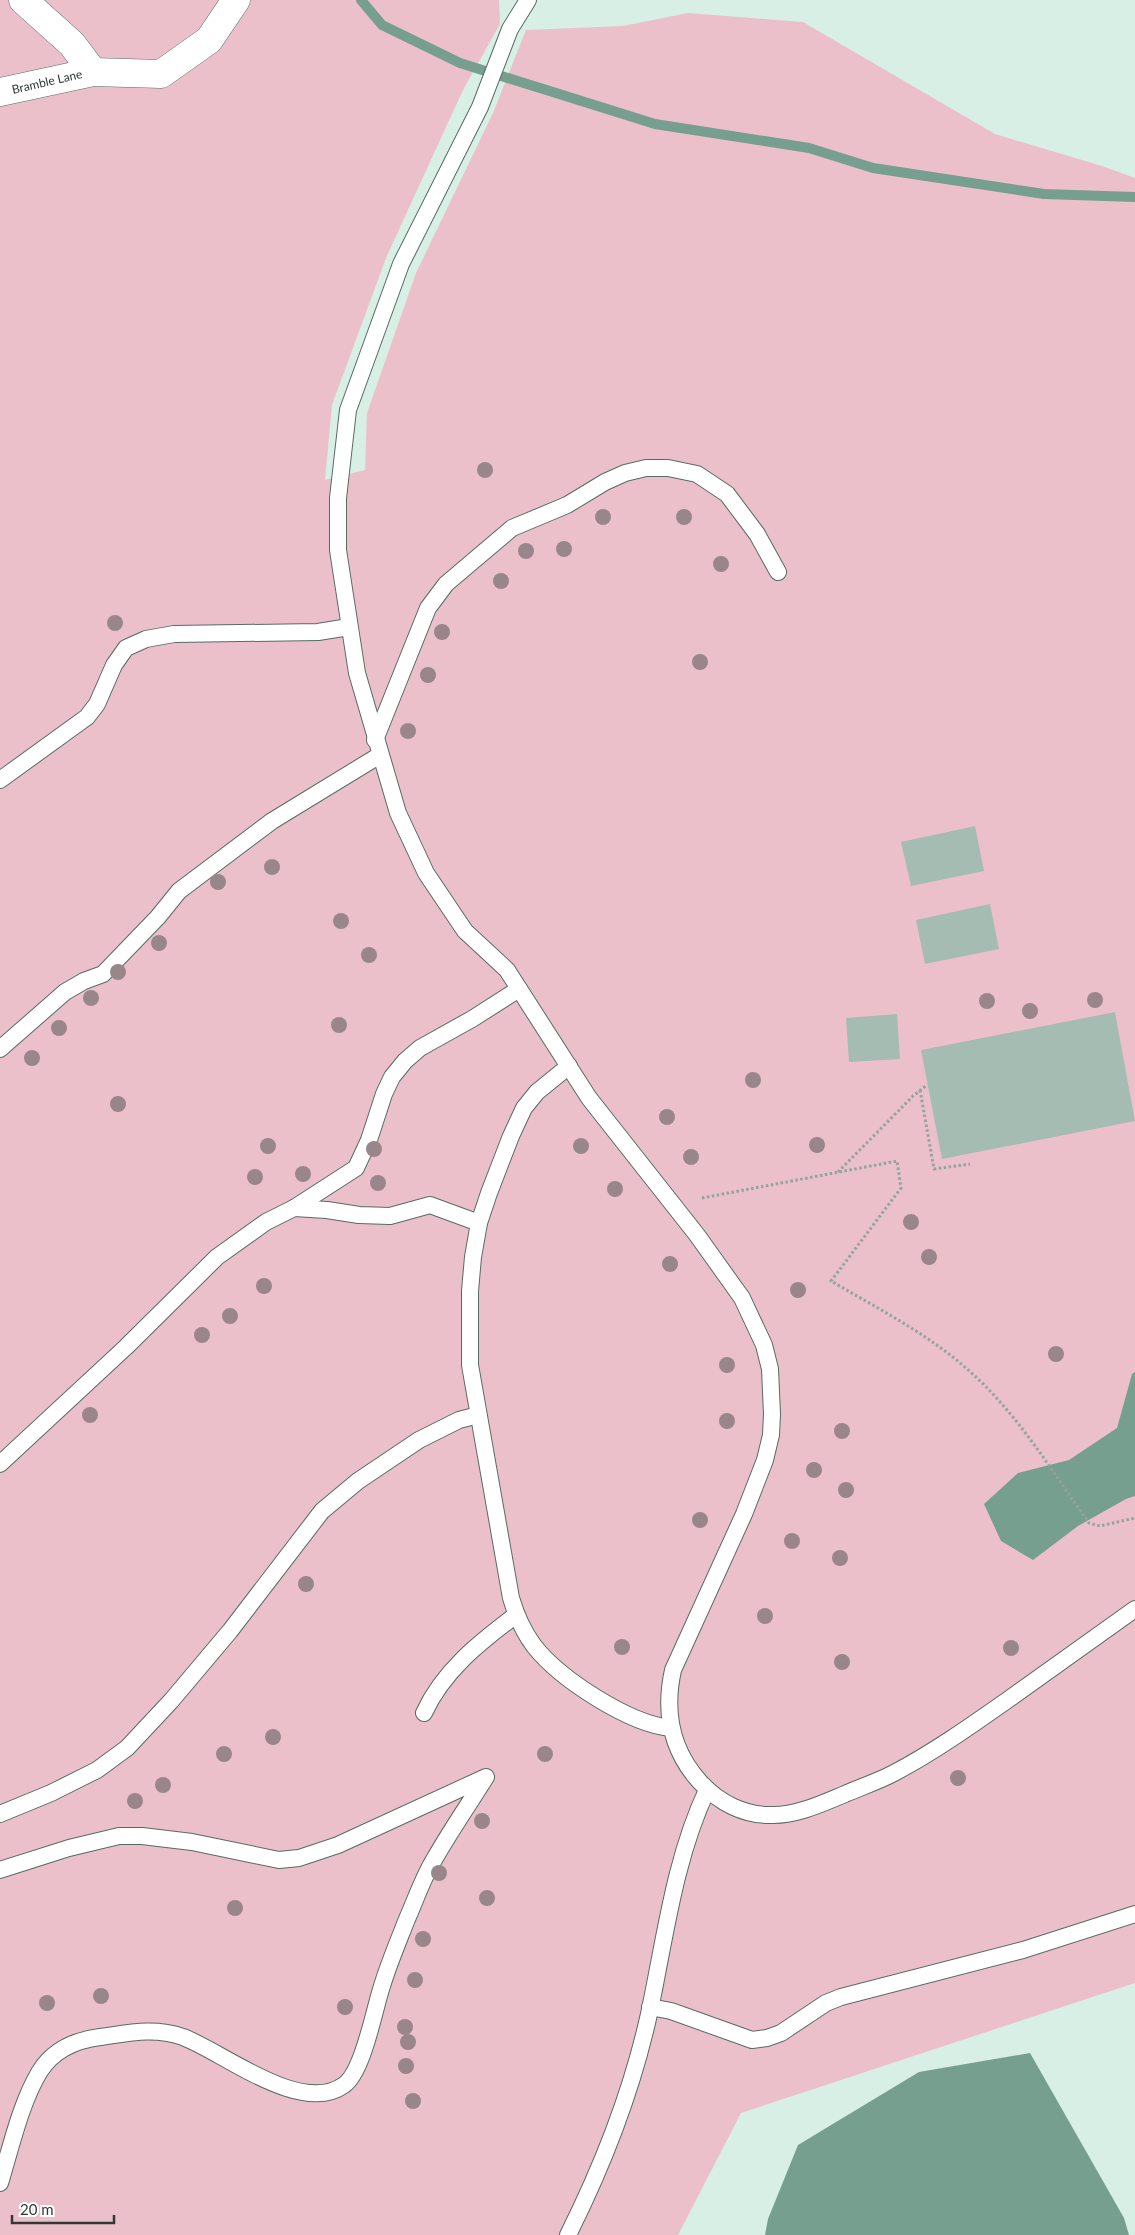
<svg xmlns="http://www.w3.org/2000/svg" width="1135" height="2235" font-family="Lato,sans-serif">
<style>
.green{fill:#ecc0cb}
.water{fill:#769f8f}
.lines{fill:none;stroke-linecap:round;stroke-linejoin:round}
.stream{stroke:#769f8f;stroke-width:10}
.building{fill:#a5bcb3}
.lane-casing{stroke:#566b63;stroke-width:18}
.street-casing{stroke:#566b63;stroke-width:29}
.path{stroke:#92a49d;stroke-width:3;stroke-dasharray:2.5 2.5;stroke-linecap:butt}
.lane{stroke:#fff;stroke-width:16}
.street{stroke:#fff;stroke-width:28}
.tree{fill:#99868b}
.labels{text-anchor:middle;stroke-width:4;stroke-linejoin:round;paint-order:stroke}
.street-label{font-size:12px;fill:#303935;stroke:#fff}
</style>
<rect width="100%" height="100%" fill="#d7efe5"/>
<polygon class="green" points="0,0 499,0 500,24 463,90 386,258 332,405 325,480 365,470 367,413 416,273 493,113 526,30 623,26 688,13 803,22 995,134 1102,166 1135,178 1135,1983 741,2113 678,2235 0,2235"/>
<g class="water">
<polygon points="1135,1372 1135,1496 1126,1499 1078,1526 1033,1560 1001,1541 984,1504 1018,1473 1069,1460 1117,1428 1132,1374"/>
<polygon points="1030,2053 1124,2218 1129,2235 765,2235 768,2219 798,2145 919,2072"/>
</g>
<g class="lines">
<polyline class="stream" points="361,0 382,25 460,63 655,124 809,148 873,168 1044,194 1135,197"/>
</g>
<g class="building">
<polygon points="975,826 984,871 911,886 901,842"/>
<polygon points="990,904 999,949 925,964 916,920"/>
<polygon points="1115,1012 1135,1121 942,1159 921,1050"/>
<polygon points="897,1014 900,1059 849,1062 846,1018"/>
</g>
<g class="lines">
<defs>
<g id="lane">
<path d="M528,0l-18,29 -30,78 -79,157 -53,146 -10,88v52l19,123 41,140 28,60 39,58 42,39 82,128 108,137 45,63 22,47 6,24 2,45 -1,21 -6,25 -21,54 -71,156c-9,41 -2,80 27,112 19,21 45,34 73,33 25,0 50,-12 72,-21 16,-7 34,-13 49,-21 40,-21 78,-48 115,-74 42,-30 84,-60 126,-90"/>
<polyline points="375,740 428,608 446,584 512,528 567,505 605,482 625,473 646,468 668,468 697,474 727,494 757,534 778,572"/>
<polyline points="0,780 87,717 97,704 114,665 126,648 146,639 174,634 318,632 349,627"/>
<polyline points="0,1049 65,992 84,981 103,974 158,917 179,891 272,821 380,755"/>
<path d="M569,1066l-32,26 -13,16 -13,28 -22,57 -10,30 -6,34 -3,34v74l41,233c5,17 12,33 23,48 26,33 95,78 137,82"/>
<polyline points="294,1208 327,1210 359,1215 390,1216 430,1205 479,1223"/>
<polyline points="0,1464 126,1347 217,1257 266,1222 294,1208 356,1168 369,1140 384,1094 392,1077 405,1061 420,1048 472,1019 519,989"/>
<path d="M424,1713c19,-42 56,-71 92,-98"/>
<polyline points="0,1814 51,1793 97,1770 127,1748 171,1701 230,1631 322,1511 358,1481 419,1440 459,1420 478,1415"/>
<path d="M0,1870l69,-22 50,-12h23l50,6 87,18 20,-2 39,-13 148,-68c-17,27 -35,53 -51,81 -12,19 -19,41 -28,61 -9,23 -18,44 -25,67 -8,24 -19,86 -38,99 -43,31 -121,-33 -161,-48 -29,-10 -54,-4 -83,0 -24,3 -46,12 -60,34 -19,31 -29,76 -40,112"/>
<polyline points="650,2007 671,2011 752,2040 767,2038 781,2033 826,2003 841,1997 1023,1950 1135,1914"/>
<path d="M568,2235c35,-70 64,-144 81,-221 16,-75 25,-154 58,-224"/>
</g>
<g id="street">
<polyline points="23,0 72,44 93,72"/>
<polyline points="0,92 93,72 161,74 209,40 236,0"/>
</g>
</defs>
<use href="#lane" class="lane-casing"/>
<use href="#street" class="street-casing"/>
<g class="path">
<polyline points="920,1090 934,1169 970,1164"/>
<polyline points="838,1172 913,1096 927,1085"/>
<path d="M702,1198l195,-37 4,27 -70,93c46,27 95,52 135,87 50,43 85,102 123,155l11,3 35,-8"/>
</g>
<use href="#lane" class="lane"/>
<use href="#street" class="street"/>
</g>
<g class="tree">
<circle cx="485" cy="470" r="8"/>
<circle cx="603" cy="517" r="8"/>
<circle cx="684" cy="517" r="8"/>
<circle cx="564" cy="549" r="8"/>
<circle cx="526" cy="551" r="8"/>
<circle cx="721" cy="564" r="8"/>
<circle cx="501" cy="581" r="8"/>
<circle cx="115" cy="623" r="8"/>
<circle cx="442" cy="632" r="8"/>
<circle cx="700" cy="662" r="8"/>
<circle cx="428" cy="675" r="8"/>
<circle cx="408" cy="731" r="8"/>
<circle cx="272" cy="867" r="8"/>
<circle cx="218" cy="882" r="8"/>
<circle cx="341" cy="921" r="8"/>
<circle cx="159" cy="943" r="8"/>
<circle cx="369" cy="955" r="8"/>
<circle cx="118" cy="972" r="8"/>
<circle cx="91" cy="998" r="8"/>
<circle cx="1095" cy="1000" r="8"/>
<circle cx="987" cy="1001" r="8"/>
<circle cx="1030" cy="1011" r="8"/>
<circle cx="339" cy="1025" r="8"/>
<circle cx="59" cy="1028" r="8"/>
<circle cx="32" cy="1058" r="8"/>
<circle cx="753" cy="1080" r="8"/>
<circle cx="118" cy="1104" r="8"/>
<circle cx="667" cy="1117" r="8"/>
<circle cx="817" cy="1145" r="8"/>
<circle cx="268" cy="1146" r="8"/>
<circle cx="581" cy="1146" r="8"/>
<circle cx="374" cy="1149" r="8"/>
<circle cx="691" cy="1157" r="8"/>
<circle cx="303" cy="1174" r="8"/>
<circle cx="255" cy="1177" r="8"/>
<circle cx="378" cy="1183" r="8"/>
<circle cx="615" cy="1189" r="8"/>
<circle cx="911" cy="1222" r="8"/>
<circle cx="929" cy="1257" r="8"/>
<circle cx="670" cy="1264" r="8"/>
<circle cx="264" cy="1286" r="8"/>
<circle cx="798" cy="1290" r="8"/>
<circle cx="230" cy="1316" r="8"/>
<circle cx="202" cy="1335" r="8"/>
<circle cx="1056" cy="1354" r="8"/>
<circle cx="727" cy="1365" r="8"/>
<circle cx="90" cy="1415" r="8"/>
<circle cx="727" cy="1421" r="8"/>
<circle cx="842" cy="1431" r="8"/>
<circle cx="814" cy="1470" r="8"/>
<circle cx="846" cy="1490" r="8"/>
<circle cx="700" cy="1520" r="8"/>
<circle cx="792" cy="1541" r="8"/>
<circle cx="840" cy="1558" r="8"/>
<circle cx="306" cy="1584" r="8"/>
<circle cx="765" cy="1616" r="8"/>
<circle cx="622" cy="1647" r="8"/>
<circle cx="1011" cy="1648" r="8"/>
<circle cx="842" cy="1662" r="8"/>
<circle cx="273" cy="1737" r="8"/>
<circle cx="224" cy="1754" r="8"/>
<circle cx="545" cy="1754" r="8"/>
<circle cx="958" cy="1778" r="8"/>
<circle cx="163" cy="1785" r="8"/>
<circle cx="135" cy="1801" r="8"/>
<circle cx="482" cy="1821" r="8"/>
<circle cx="439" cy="1873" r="8"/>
<circle cx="487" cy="1898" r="8"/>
<circle cx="235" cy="1908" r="8"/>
<circle cx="423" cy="1939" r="8"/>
<circle cx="415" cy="1980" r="8"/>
<circle cx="101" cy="1996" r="8"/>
<circle cx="47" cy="2003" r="8"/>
<circle cx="345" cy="2007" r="8"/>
<circle cx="405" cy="2027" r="8"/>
<circle cx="408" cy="2042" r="8"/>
<circle cx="406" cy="2066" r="8"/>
<circle cx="413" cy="2101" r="8"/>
</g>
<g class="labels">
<g class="street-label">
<text transform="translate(47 82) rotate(-13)" y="4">Bramble Lane</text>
</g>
</g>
<path d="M12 2215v8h102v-8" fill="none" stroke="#303935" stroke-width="2.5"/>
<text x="20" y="2215" font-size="15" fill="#303935" stroke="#ffffff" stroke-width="4" paint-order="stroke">20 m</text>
</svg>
